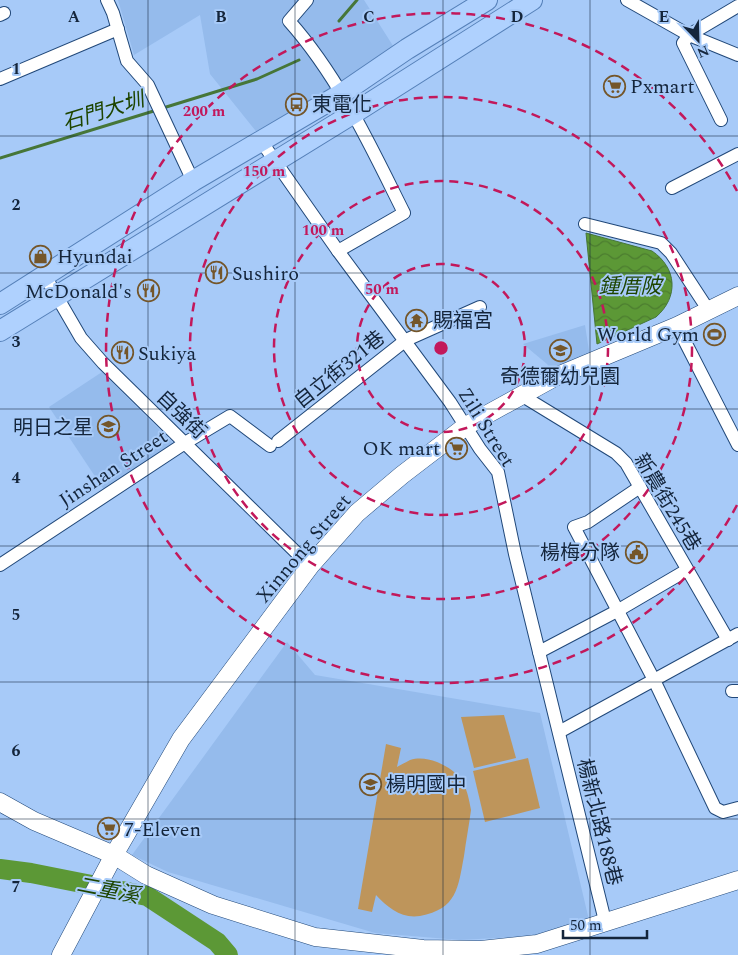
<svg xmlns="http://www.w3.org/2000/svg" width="738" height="955" font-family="Spectral,'Noto Sans TC',serif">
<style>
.built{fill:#95bbec}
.grass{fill:#be955b}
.water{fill:url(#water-waves);stroke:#467638}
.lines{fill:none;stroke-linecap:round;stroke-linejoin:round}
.stream{stroke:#467638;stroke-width:3}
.river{stroke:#5c9836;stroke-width:20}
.street-casing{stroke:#214879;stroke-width:14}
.secondary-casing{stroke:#214879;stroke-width:19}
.primary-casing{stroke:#5681b9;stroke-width:22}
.street{stroke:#fff;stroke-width:12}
.secondary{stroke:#fff;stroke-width:18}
.primary{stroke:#afd1fe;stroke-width:20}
.grid{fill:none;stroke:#14253b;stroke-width:1;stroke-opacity:0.55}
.ring{fill:none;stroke:#c2185b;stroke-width:2.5;stroke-dasharray:9 6}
.labels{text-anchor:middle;stroke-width:4;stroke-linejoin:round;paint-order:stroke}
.poi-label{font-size:20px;fill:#14253b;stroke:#a7caf8;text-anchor:start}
.street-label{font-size:20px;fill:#14253b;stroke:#a7caf8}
.water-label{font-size:21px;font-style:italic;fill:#1e4500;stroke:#a7caf8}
.grid-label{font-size:16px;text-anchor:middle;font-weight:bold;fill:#14253b;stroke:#a7caf8;stroke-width:4;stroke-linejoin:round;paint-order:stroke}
.centre{fill:#c2185b;stroke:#a7caf8;stroke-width:2.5}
.ring-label{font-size:15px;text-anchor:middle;font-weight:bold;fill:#c2185b;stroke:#a7caf8;stroke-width:4;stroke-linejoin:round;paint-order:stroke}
</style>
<defs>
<pattern id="water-waves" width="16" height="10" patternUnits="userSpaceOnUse" patternTransform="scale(1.25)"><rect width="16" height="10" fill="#5c9836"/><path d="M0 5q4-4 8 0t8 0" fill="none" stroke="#4b7c2f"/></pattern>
</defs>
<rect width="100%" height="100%" fill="#a7caf8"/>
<g class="built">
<polygon points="118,0 364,0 395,49 259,135 210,74 200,15 134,55"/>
<polygon points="585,325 590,357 552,372 547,364 523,344"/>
<polygon points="102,372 176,446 106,493 49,407"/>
<polygon points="287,642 315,675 540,713 589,920 535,936 460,940 375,933 168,872 132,855"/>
</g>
<g class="grass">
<polygon points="504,715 516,758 474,768 461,717"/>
<path d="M386,744l15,4 -4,19c4,-2 9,-5 13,-7 10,-3 18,-1 27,2 24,10 30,23 34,48 -2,15 -5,31 -7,46 -6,32 -7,53 -44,60 -18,3 -32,-8 -44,-21l-4,17 -14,-3z"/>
<polygon points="528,758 540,808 485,822 473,771"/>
</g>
<path class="water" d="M586,233l66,18c25,17 27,46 4,66l-59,27z"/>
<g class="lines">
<g class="stream">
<polyline points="339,21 357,0"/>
<polyline points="163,108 257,79 299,60"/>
<polyline points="0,158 157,110"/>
</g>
<polyline class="river" points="0,869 31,873 147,896 217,942 228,955"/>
<defs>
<g id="street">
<polyline points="107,0 113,13 127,61 148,85 193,181"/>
<path d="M307,0l-18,21c50,56 82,126 115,192l-66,38"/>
<polyline points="627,0 689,35 738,55"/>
<polyline points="0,15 4,13"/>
<polyline points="0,79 118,29"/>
<polyline points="721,120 683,43 689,35 738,6"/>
<polyline points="261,141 338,251 450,402 480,449 498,472 515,554 605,921"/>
<polyline points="672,188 738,154"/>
<polyline points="585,224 661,243 671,253 709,311"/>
<polyline points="45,276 81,338 103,363 310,566"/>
<polyline points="677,326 738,445"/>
<polyline points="521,395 616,453 626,463 728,640"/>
<polyline points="278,441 406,340 480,307"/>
<polyline points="640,487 588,522 574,527 654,680 715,808 723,812 738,808"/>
<polyline points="0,565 185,443 230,416 270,446"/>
<polyline points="539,652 617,611 687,570"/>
<polyline points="732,691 738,691"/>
<polyline points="559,732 738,634"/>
</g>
<g id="secondary">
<polyline points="0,802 34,821 114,855 146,875 213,905 315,937 423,949 481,950 537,944 738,880"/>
<polyline points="61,955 114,855 181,739 310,566 357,513 402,475 466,426 555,377 677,326 738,296"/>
</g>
<g id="primary">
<polyline points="0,304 193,181 341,94 407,49 487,0"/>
<polyline points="0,331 354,113 532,0"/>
</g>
</defs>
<use href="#street" class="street-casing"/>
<use href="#secondary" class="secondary-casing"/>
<use href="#primary" class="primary-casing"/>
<use href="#street" class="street"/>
<use href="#secondary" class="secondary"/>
<use href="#primary" class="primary"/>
</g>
<path class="grid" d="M148,0v955M295,0v955M443,0v955M590,0v955M0,136h738M0,273h738M0,409h738M0,546h738M0,682h738M0,819h738"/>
<g class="ring">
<circle cx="441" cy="348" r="84"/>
<circle cx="441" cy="348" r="167"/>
<circle cx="441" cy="348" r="251"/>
<path d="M737 505A335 335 0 1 1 737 191"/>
</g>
<defs>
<symbol id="supermarket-ring" viewBox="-11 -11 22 22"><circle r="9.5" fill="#a7caf8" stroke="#74562a" stroke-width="1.5"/><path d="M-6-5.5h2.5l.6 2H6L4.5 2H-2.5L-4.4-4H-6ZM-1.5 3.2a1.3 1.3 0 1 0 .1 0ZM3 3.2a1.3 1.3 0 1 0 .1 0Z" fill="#74562a"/></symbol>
<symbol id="bus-ring" viewBox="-11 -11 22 22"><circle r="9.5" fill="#a7caf8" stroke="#74562a" stroke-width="1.5"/><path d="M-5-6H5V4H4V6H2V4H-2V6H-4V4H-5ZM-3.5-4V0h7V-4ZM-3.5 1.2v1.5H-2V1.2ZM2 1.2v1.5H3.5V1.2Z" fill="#74562a"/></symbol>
<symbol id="shop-ring" viewBox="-11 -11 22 22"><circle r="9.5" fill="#a7caf8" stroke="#74562a" stroke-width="1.5"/><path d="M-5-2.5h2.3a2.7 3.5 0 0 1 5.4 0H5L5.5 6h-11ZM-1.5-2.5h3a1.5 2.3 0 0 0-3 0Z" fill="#74562a"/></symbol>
<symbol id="restaurant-ring" viewBox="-11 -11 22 22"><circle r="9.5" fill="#a7caf8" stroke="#74562a" stroke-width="1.5"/><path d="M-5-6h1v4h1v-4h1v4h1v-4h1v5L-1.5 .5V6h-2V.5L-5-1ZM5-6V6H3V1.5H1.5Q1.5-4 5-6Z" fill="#74562a"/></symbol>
<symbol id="temple-ring" viewBox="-11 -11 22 22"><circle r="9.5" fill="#a7caf8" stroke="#74562a" stroke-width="1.5"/><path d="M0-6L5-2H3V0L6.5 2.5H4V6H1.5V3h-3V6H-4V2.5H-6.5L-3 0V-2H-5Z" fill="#74562a"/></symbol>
<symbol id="stadium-ring" viewBox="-11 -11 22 22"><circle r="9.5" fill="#a7caf8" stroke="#74562a" stroke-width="1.5"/><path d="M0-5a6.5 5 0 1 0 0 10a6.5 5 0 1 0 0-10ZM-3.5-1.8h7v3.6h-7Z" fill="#74562a"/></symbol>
<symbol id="school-ring" viewBox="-11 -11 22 22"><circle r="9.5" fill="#a7caf8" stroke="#74562a" stroke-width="1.5"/><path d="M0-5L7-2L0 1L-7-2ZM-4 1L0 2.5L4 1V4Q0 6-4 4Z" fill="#74562a"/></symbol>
<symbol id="civic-ring" viewBox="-11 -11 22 22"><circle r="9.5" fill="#a7caf8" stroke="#74562a" stroke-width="1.5"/><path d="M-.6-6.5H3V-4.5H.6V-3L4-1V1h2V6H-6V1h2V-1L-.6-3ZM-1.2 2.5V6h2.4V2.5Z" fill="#74562a"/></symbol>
</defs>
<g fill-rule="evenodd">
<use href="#supermarket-ring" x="602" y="74" width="25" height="25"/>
<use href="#bus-ring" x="284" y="92" width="25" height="25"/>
<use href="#shop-ring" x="28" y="244" width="25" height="25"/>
<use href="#restaurant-ring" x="204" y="260" width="25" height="25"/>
<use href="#restaurant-ring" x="136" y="278" width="25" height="25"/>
<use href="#temple-ring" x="404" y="308" width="25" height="25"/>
<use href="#stadium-ring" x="702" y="322" width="25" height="25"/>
<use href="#school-ring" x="548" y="338" width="25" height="25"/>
<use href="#restaurant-ring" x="110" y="340" width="25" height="25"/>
<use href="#school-ring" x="96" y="414" width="25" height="25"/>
<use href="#supermarket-ring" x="444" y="436" width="25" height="25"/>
<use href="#civic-ring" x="624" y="540" width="25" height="25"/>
<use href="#school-ring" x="358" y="772" width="25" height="25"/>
<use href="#supermarket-ring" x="96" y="816" width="25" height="25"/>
</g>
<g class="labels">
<g class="poi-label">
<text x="630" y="93">Pxmart</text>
<text x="312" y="111">東電化</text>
<text x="57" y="263">Hyundai</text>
<text x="232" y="280">Sushiro</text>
<text x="132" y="298" text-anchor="end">McDonald's</text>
<text x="433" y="327">賜福宮</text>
<text x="699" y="341" text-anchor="end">World Gym</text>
<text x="138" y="360">Sukiya</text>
<text x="560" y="383" text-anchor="middle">奇德爾幼兒園</text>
<text x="93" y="434" text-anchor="end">明日之星</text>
<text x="440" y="455" text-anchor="end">OK mart</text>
<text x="620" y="559" text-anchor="end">楊梅分隊</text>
<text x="386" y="791">楊明國中</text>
<text x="124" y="836">7-Eleven</text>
</g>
<g class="street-label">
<text transform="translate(339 369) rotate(-39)" y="7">自立街321巷</text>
<text transform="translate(182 414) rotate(44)" y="7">自強街</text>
<text transform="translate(487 427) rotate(58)" y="7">Zili Street</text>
<text transform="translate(113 468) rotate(-33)" y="7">Jinshan Street</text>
<text transform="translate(668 502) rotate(59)" y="7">新農街245巷</text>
<text transform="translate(303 548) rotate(-50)" y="7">Xinnong Street</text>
<text transform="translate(600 822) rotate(76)" y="7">楊新北路188巷</text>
</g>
<g class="water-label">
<text transform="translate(103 111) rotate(-17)" y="7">石門大圳</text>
<text x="630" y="293">鍾厝陂</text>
<text transform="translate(108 890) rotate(11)" y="7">二重溪</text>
</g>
</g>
<g class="grid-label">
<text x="74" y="22">A</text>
<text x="221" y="22">B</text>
<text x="369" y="22">C</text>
<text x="517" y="22">D</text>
<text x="664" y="22">E</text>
<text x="16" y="74">1</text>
<text x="16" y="210">2</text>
<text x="16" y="347">3</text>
<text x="16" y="483">4</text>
<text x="16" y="620">5</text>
<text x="16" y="756">6</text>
<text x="16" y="892">7</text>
</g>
<circle cx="441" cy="348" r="8" class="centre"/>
<g class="ring-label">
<text x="204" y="116">200 m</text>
<text x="264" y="176">150 m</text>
<text x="323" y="235">100 m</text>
<text x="382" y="294">50 m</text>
</g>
<g transform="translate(698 40) rotate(157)" stroke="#a7caf8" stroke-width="4" paint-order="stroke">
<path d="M0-4L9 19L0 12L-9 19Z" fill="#14253b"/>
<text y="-8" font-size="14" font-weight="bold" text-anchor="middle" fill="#14253b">N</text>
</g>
<path d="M563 930v8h84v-8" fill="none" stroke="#14253b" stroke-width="2.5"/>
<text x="570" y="930" font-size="15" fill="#14253b" stroke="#a7caf8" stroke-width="4" paint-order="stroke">50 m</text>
</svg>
